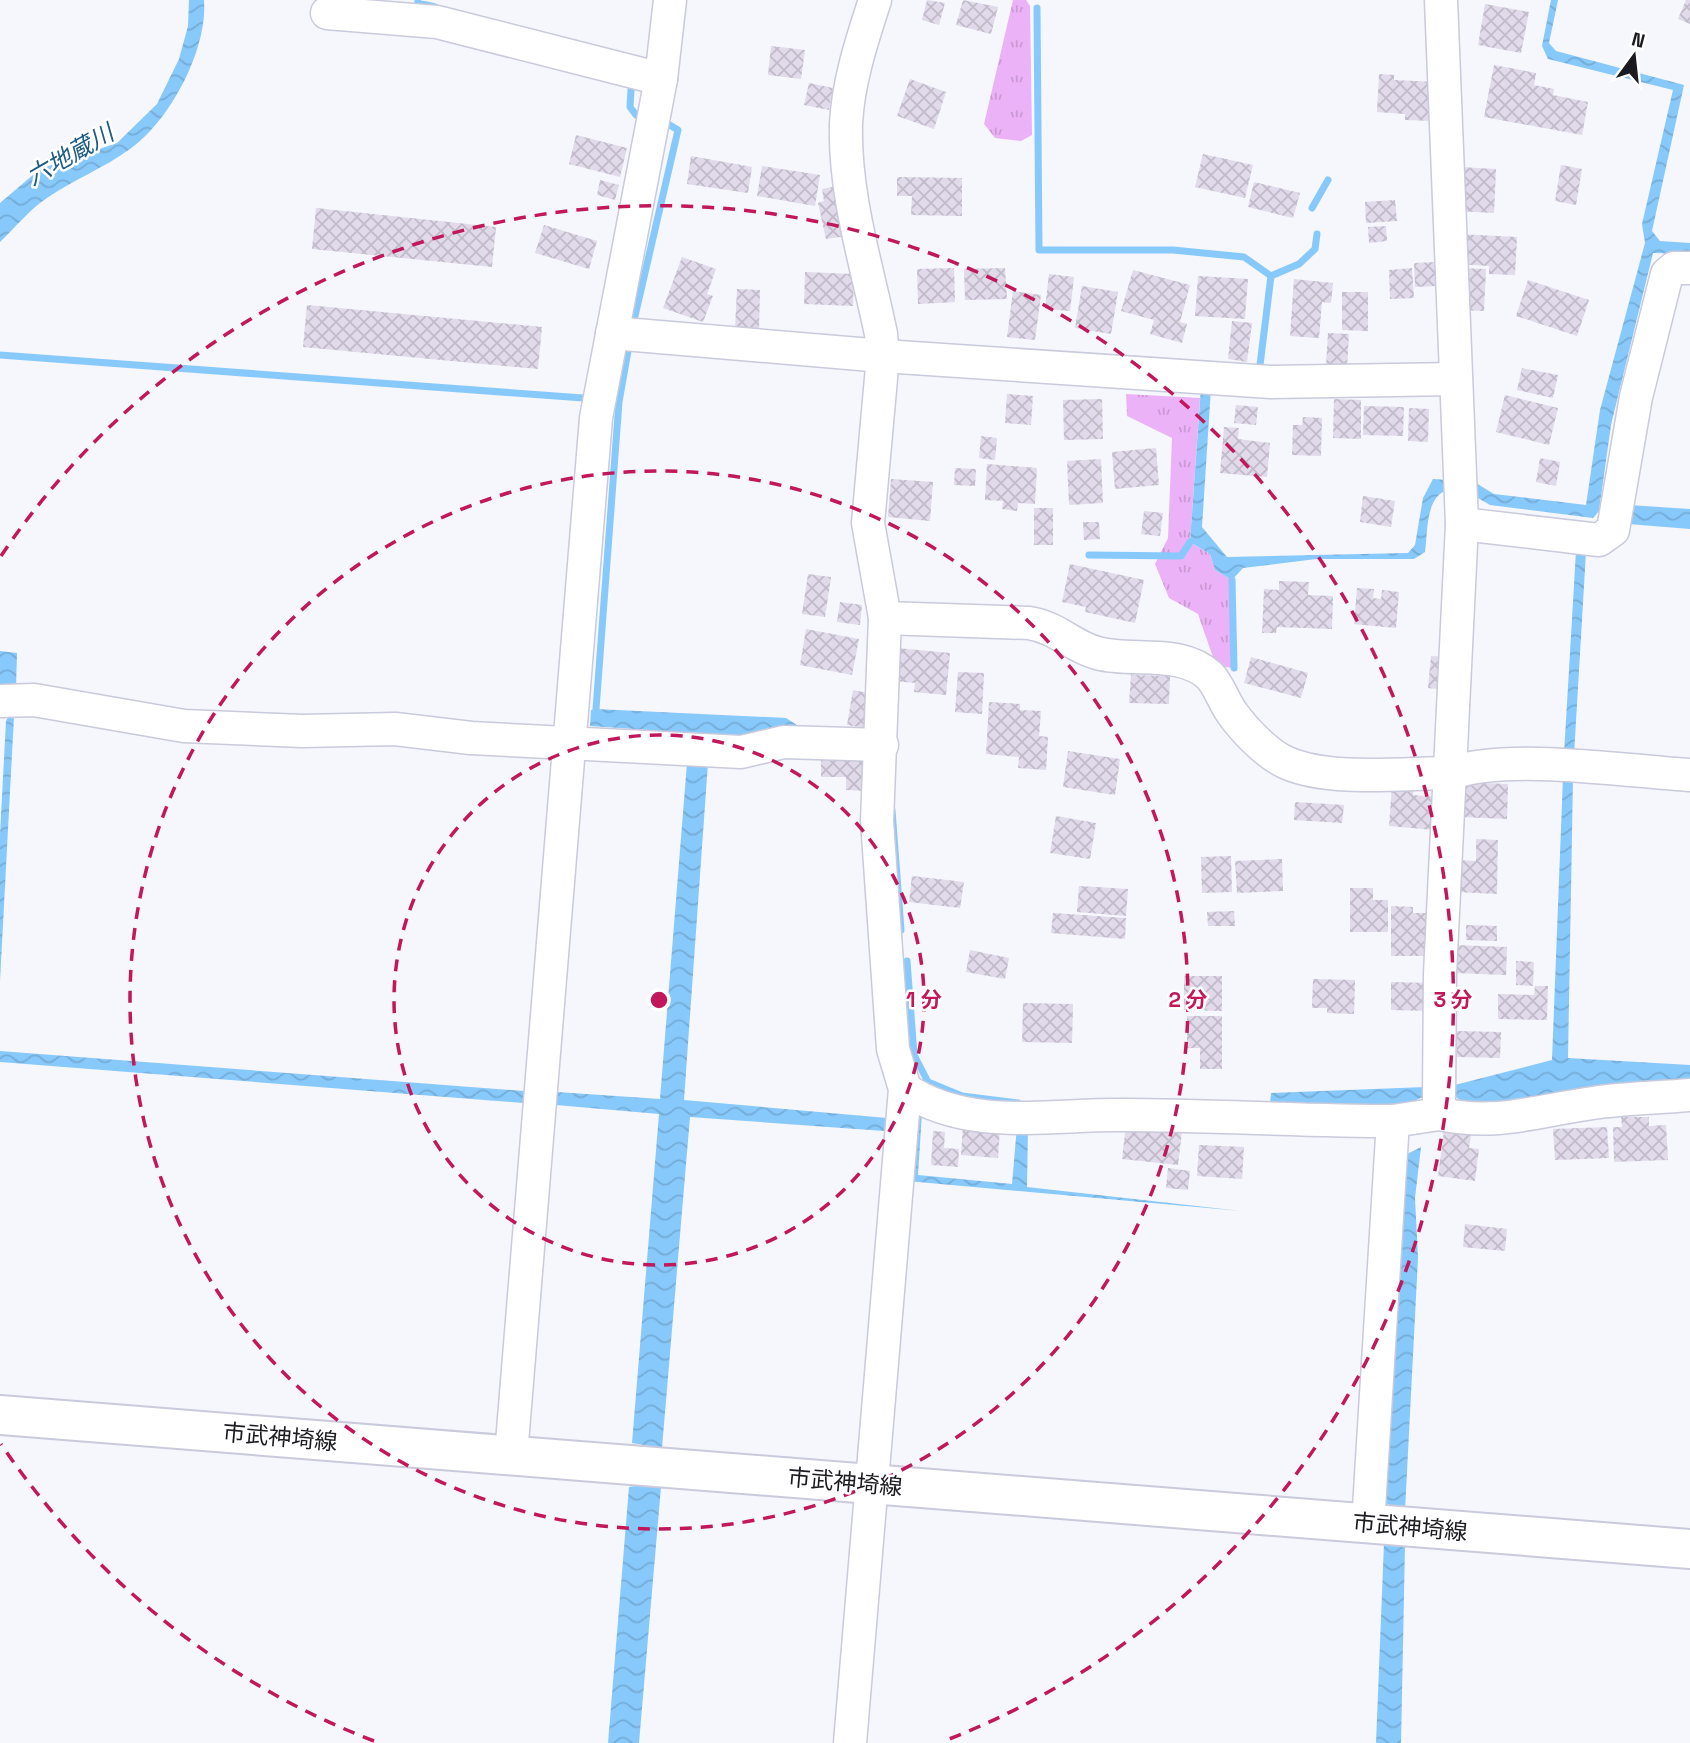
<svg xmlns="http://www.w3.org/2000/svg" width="1690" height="1743" font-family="'Space Grotesk','Noto Sans JP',sans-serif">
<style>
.grass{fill:url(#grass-tufts)}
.water{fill:url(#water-waves)}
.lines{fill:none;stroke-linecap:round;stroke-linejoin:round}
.stream{stroke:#87c9fb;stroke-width:7}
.building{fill:url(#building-cross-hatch)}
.minor-casing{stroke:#c9cadb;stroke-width:35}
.major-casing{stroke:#c9cadb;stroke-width:42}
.minor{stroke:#fff;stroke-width:32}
.major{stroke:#fff;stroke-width:38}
.ring{fill:none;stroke:#c2185b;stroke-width:3.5;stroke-dasharray:12 9}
.labels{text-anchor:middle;stroke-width:5;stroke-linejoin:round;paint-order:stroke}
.street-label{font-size:23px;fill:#1a1a20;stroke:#fff}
.water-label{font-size:24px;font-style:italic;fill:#1d5b84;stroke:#fff}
.centre{fill:#c2185b;stroke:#fff;stroke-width:3.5}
.ring-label{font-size:21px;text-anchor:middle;font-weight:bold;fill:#c2185b;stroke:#fff;stroke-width:5;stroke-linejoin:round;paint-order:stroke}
</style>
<defs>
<pattern id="grass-tufts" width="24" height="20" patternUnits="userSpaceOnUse" patternTransform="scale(1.75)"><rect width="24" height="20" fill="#ecb2f7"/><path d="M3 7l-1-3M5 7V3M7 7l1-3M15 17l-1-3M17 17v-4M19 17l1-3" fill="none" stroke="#ca98d3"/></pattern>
<pattern id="water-waves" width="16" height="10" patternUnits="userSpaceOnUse" patternTransform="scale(1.75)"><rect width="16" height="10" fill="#87c9fb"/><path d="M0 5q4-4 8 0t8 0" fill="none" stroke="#74acd7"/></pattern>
<pattern id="building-cross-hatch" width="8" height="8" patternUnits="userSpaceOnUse" patternTransform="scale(1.75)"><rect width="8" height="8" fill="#e0daeb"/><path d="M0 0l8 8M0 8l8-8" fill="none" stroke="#c0bac9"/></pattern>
</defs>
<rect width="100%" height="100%" fill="#f6f6fd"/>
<g class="grass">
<polygon points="1013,0 1026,0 1030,6 1032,135 1021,141 995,138 984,124"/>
<polygon points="1126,394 1200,398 1190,542 1210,554 1215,570 1232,580 1234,668 1216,666 1198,614 1169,598 1155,564 1168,538 1172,438 1127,416"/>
</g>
<g class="water">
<path d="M189,0h15c4,49 -34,121 -74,149 -26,19 -57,31 -83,49 -17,11 -32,30 -47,44v-39l40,-34 77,-26 40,-39 22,-45 9,-33z"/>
<polygon points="1551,0 1558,0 1549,43 1556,51 1684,85 1652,231 1660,241 1690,243 1690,254 1653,253 1611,425 1599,511 1593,518 1490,505 1471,494 1471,480 1494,494 1586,505 1600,410 1645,243 1642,224 1673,90 1548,59 1542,46"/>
<path d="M1201,387l10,1 -9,139 25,30 181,-4 7,-8 8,-47 10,-19 14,1 1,10c-23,6 -20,42 -23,62l-11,7h-98l-73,9 -11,12 -17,-10 -5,-16 -20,-12z"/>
<polygon points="1629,505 1690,509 1690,529 1628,524"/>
<polygon points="1576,551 1586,552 1574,755 1564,754"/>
<polygon points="0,651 17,653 16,688 0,685"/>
<polygon points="596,709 786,718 803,729 750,737 590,726 591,710"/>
<polygon points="10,714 14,716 0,981 0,835 6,721"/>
<polygon points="687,763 708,763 684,1100 887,1118 884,1131 690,1117 662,1448 632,1443 659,1114 556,1105 557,1092 660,1099"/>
<polygon points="1563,777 1573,778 1568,1058 1690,1065 1690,1082 1495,1110 1465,1103 1451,1094 1427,1095 1397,1109 1270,1103 1271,1093 1451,1086 1552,1060"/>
<polygon points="0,1051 524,1091 523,1103 0,1062"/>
<polygon points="915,1111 922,1113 918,1175 1012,1184 1017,1126 1028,1126 1027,1187 1241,1211 907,1181"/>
<polygon points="1421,1147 1415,1198 1418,1258 1405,1511 1386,1509 1400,1196 1407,1154"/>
<polygon points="646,1484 661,1487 639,1743 608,1743 629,1487"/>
<polygon points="1384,1543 1405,1545 1401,1743 1376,1743"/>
</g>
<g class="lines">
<g class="stream">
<polyline points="418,0 418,3 435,7"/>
<polyline points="1037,8 1039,250 1173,250 1244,257 1271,276"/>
<polyline points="631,90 630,107 636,115"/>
<polyline points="1312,208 1328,180"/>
<polyline points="635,316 678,130 668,124"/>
<polyline points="0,355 583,398"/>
<polyline points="1260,365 1271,276 1299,264 1315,249 1317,234"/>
<polyline points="1089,555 1181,556 1190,542"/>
<polyline points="1232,580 1234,668"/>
<polyline points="596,709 619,402 628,351"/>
<polyline points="892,810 901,930"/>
<polyline points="907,961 914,1055 928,1082 962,1096 1018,1103"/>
</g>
</g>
<g class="building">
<polygon points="927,0 945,3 939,25 922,20"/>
<polygon points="963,0 998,7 991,34 956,25"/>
<polygon points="1686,0 1690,0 1690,24 1678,19"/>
<polygon points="1485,4 1529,12 1521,53 1478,45"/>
<polygon points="771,46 805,50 801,79 768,75"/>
<polygon points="1494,65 1536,73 1534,85 1554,89 1553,95 1588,102 1582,135 1484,117"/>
<polygon points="1379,74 1394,75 1394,80 1436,82 1434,121 1405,120 1405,114 1377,112"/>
<polygon points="910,79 946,92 934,129 897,116"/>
<polygon points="809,83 833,88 829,110 804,105"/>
<polygon points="576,135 627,148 620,177 569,164"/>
<polygon points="1203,154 1253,165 1245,198 1195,187"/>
<polygon points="691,156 752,167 748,193 687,184"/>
<polygon points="1561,165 1582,169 1576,205 1555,201"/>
<polygon points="762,166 820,175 815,206 757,196"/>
<polygon points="1459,167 1496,169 1494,213 1457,211"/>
<polygon points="897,177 962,178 962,216 911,215 912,196 897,196"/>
<polygon points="600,180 619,185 615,200 597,195"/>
<polygon points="1254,182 1300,193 1293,218 1248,207"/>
<polygon points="838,186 847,236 826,239 818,203 824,201 822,189"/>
<polygon points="1395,200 1397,221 1366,223 1365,202"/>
<polygon points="316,208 496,227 492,267 312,249"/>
<polygon points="544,225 597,241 589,269 535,253"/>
<polygon points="1386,226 1387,241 1369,243 1368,227"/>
<polygon points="1458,234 1517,237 1515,275 1489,274 1489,266 1456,264"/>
<polygon points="682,257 716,269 707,294 713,296 703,322 663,308"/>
<polygon points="1435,262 1436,286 1415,287 1414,263"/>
<polygon points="954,268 955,302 918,304 917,269"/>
<polygon points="1005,268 1007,299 965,300 964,269"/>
<polygon points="1412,268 1414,298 1390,299 1389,270"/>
<polygon points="1460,268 1486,269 1484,311 1458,310"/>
<polygon points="1133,270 1190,285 1180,322 1187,324 1182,343 1150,334 1154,320 1121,311"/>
<polygon points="805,272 854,274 853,306 804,304"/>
<polygon points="1049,274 1074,277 1070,311 1045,309"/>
<polygon points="1198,276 1248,279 1245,319 1195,316"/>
<polygon points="1294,279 1333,283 1331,303 1322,302 1319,338 1290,336"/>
<polygon points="1528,280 1589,300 1577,336 1516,316"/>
<polygon points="1082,286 1118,292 1111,334 1075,328"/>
<polygon points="737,289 760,290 759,329 735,328"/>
<polygon points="1013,291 1041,295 1035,340 1007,337"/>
<polygon points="1342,292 1368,292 1368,331 1342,330"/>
<polygon points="307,305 542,327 538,369 303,347"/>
<polygon points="1232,321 1252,323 1247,362 1228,359"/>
<polygon points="1328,333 1349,334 1347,367 1326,365"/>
<polygon points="1522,368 1558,375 1553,398 1517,390"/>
<polygon points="1007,394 1033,396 1031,425 1005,423"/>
<polygon points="1505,395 1558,408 1549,445 1496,432"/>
<polygon points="1102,399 1103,439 1064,440 1063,400"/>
<polygon points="1334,399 1361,400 1361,439 1333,438"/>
<polygon points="1236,405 1258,407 1256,425 1234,423"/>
<polygon points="1364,406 1404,407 1403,436 1363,435"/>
<polygon points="1409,408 1429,409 1428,442 1408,441"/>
<polygon points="1303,417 1322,418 1321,456 1292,455 1293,425 1302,425"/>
<polygon points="1224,427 1239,428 1238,439 1270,443 1267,477 1220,473"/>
<polygon points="981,436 997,438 995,460 979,458"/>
<polygon points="1156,448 1159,485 1115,489 1112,452"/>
<polygon points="1540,458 1560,462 1556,486 1536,482"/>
<polygon points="1101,459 1103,503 1069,505 1067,461"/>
<polygon points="987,464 1037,468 1035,504 1018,503 1017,511 1002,509 1003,501 985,500"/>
<polygon points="955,468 976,469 975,486 954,485"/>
<polygon points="891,479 933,482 930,521 888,517"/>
<polygon points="1363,496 1395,501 1391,527 1360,522"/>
<rect x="1034" y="508" width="19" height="37"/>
<polygon points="1144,511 1163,513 1160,536 1141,534"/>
<polygon points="1083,522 1099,522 1100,539 1084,540"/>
<polygon points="1070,564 1144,580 1135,623 1085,612 1086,607 1062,602"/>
<polygon points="808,574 831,577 825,617 802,614"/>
<polygon points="1279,581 1309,582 1308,595 1333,596 1332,629 1277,627 1276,633 1262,633 1264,589 1279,590"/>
<polygon points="1357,588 1374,589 1373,598 1381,599 1382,590 1399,592 1396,628 1354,624"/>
<polygon points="840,602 862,605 860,625 837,622"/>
<polygon points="806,629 859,639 852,675 800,665"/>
<polygon points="897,648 950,653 946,695 914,692 915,683 894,681"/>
<polygon points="1431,656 1449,657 1446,690 1428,688"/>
<polygon points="1251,657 1308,673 1301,698 1244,683"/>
<polygon points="958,672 984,673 982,714 955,712"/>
<polygon points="1131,675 1170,676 1169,704 1129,703"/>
<polygon points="853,690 872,694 866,728 847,725"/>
<polygon points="989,702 1020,704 1020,710 1041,711 1039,736 1048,737 1046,770 1018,768 1019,757 986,754"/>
<polygon points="1068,751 1120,759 1115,795 1063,787"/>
<polygon points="821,753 866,754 865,791 846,790 846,777 821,777"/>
<polygon points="1460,782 1508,784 1507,819 1459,817"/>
<polygon points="1392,786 1413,787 1413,795 1436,797 1434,830 1389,826"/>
<polygon points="1295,802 1344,805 1342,823 1294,820"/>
<polygon points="1056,816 1096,823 1090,859 1050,853"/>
<polygon points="1476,839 1498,840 1497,894 1455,892 1455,860 1476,861"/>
<polygon points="1231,856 1232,892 1202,893 1201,857"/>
<polygon points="1282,859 1283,891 1237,893 1235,861"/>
<polygon points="912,876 964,882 960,908 909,902"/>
<polygon points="1079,886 1128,889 1126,916 1077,912"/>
<polygon points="1350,888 1373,888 1373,900 1388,900 1388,932 1350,932"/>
<polygon points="1391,906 1413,907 1413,913 1432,913 1432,956 1391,956"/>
<polygon points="1234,911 1235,926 1208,926 1207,912"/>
<polygon points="1053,913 1126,918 1125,939 1051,933"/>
<polygon points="1466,925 1497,926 1497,941 1466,940"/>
<polygon points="1456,945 1507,947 1506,975 1455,973"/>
<polygon points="970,950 1009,958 1005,979 966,972"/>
<polygon points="1516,961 1534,962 1533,986 1516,985"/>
<polygon points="1184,976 1222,976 1222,1011 1184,1010"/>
<polygon points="1313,979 1355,980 1354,1014 1327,1013 1327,1008 1312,1008"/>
<polygon points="1391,982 1431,983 1431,1011 1391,1010"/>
<polygon points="1535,986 1548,986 1547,1020 1498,1019 1498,994 1534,995"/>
<polygon points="1023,1003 1073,1004 1072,1043 1022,1042"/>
<polygon points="1187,1016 1222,1016 1222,1069 1200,1069 1200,1048 1187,1048"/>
<polygon points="1457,1031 1501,1032 1500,1058 1457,1057"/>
<polygon points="1621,1117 1649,1117 1649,1126 1666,1125 1668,1160 1614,1162 1613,1127 1622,1127"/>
<polygon points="963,1125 1000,1128 998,1158 961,1155"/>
<polygon points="1126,1125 1182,1131 1178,1165 1122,1159"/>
<polygon points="1607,1127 1609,1158 1555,1160 1553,1129"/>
<polygon points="933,1131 945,1132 944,1148 959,1149 958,1167 931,1165"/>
<polygon points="1444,1131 1471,1134 1469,1148 1479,1149 1475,1181 1438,1176"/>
<polygon points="1199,1145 1244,1147 1242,1179 1197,1176"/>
<polygon points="1168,1168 1190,1171 1188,1190 1166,1188"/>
<polygon points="1465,1224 1507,1229 1505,1251 1463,1247"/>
</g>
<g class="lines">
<defs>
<g id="minor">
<polyline points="327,13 437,22 661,79"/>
<polyline points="612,333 883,356 1271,382 1455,379"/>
<polyline points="1462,524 1599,540 1613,530 1636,397 1667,274 1674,268 1690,268"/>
<path d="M885,618l144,5c30,5 42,23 68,30 36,10 83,-5 113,23 9,10 14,26 22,37 12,17 36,42 55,50 45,19 116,10 165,10 55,-20 176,-2 238,2"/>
<polyline points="0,701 34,700 184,726 302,731 395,729 471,738 741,752 784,742 882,745"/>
<path d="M905,1089c63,43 146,25 217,26 90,0 180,6 271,6"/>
<path d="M1439,1114c60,12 96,-3 154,-11 32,-5 65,-5 97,-8"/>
<polyline points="511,1455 596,418 661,79 670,0"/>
<polyline points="1368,1524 1393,1121 1439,1114 1439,1098 1440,974 1462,524 1441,0"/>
<path d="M850,1743l55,-654 -12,-40 -16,-228 8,-203 -17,-95 15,-167 -2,-22c-14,-68 -37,-139 -35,-210 2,-42 16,-84 29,-124"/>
</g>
<polyline id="major" points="0,1415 1690,1549"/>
</defs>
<use href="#minor" class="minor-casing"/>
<use href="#major" class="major-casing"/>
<use href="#minor" class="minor"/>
<use href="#major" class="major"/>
</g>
<g class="ring">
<circle cx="659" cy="1000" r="265"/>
<circle cx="659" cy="1000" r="529"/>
<path d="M374 1741A794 794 0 0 1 1 1444M1 556A794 794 0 1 1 944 1741"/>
</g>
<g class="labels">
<g class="street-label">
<text transform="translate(280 1437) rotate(5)" y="8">市武神埼線</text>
<text transform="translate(845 1482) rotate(5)" y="8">市武神埼線</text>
<text transform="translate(1410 1527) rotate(5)" y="8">市武神埼線</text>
</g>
<g class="water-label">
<text transform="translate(70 155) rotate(-30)" y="8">六地蔵川</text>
</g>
</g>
<circle cx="659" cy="1000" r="10" class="centre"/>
<g class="ring-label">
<text x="924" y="1007">1 分</text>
<text x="1188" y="1007">2 分</text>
<text x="1453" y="1007">3 分</text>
</g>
<g transform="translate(1634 56) rotate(15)" stroke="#ffffff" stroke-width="5" paint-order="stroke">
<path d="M0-5L12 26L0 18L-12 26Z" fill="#1a1a20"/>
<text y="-10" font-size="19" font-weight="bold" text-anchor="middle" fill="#1a1a20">N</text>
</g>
</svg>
